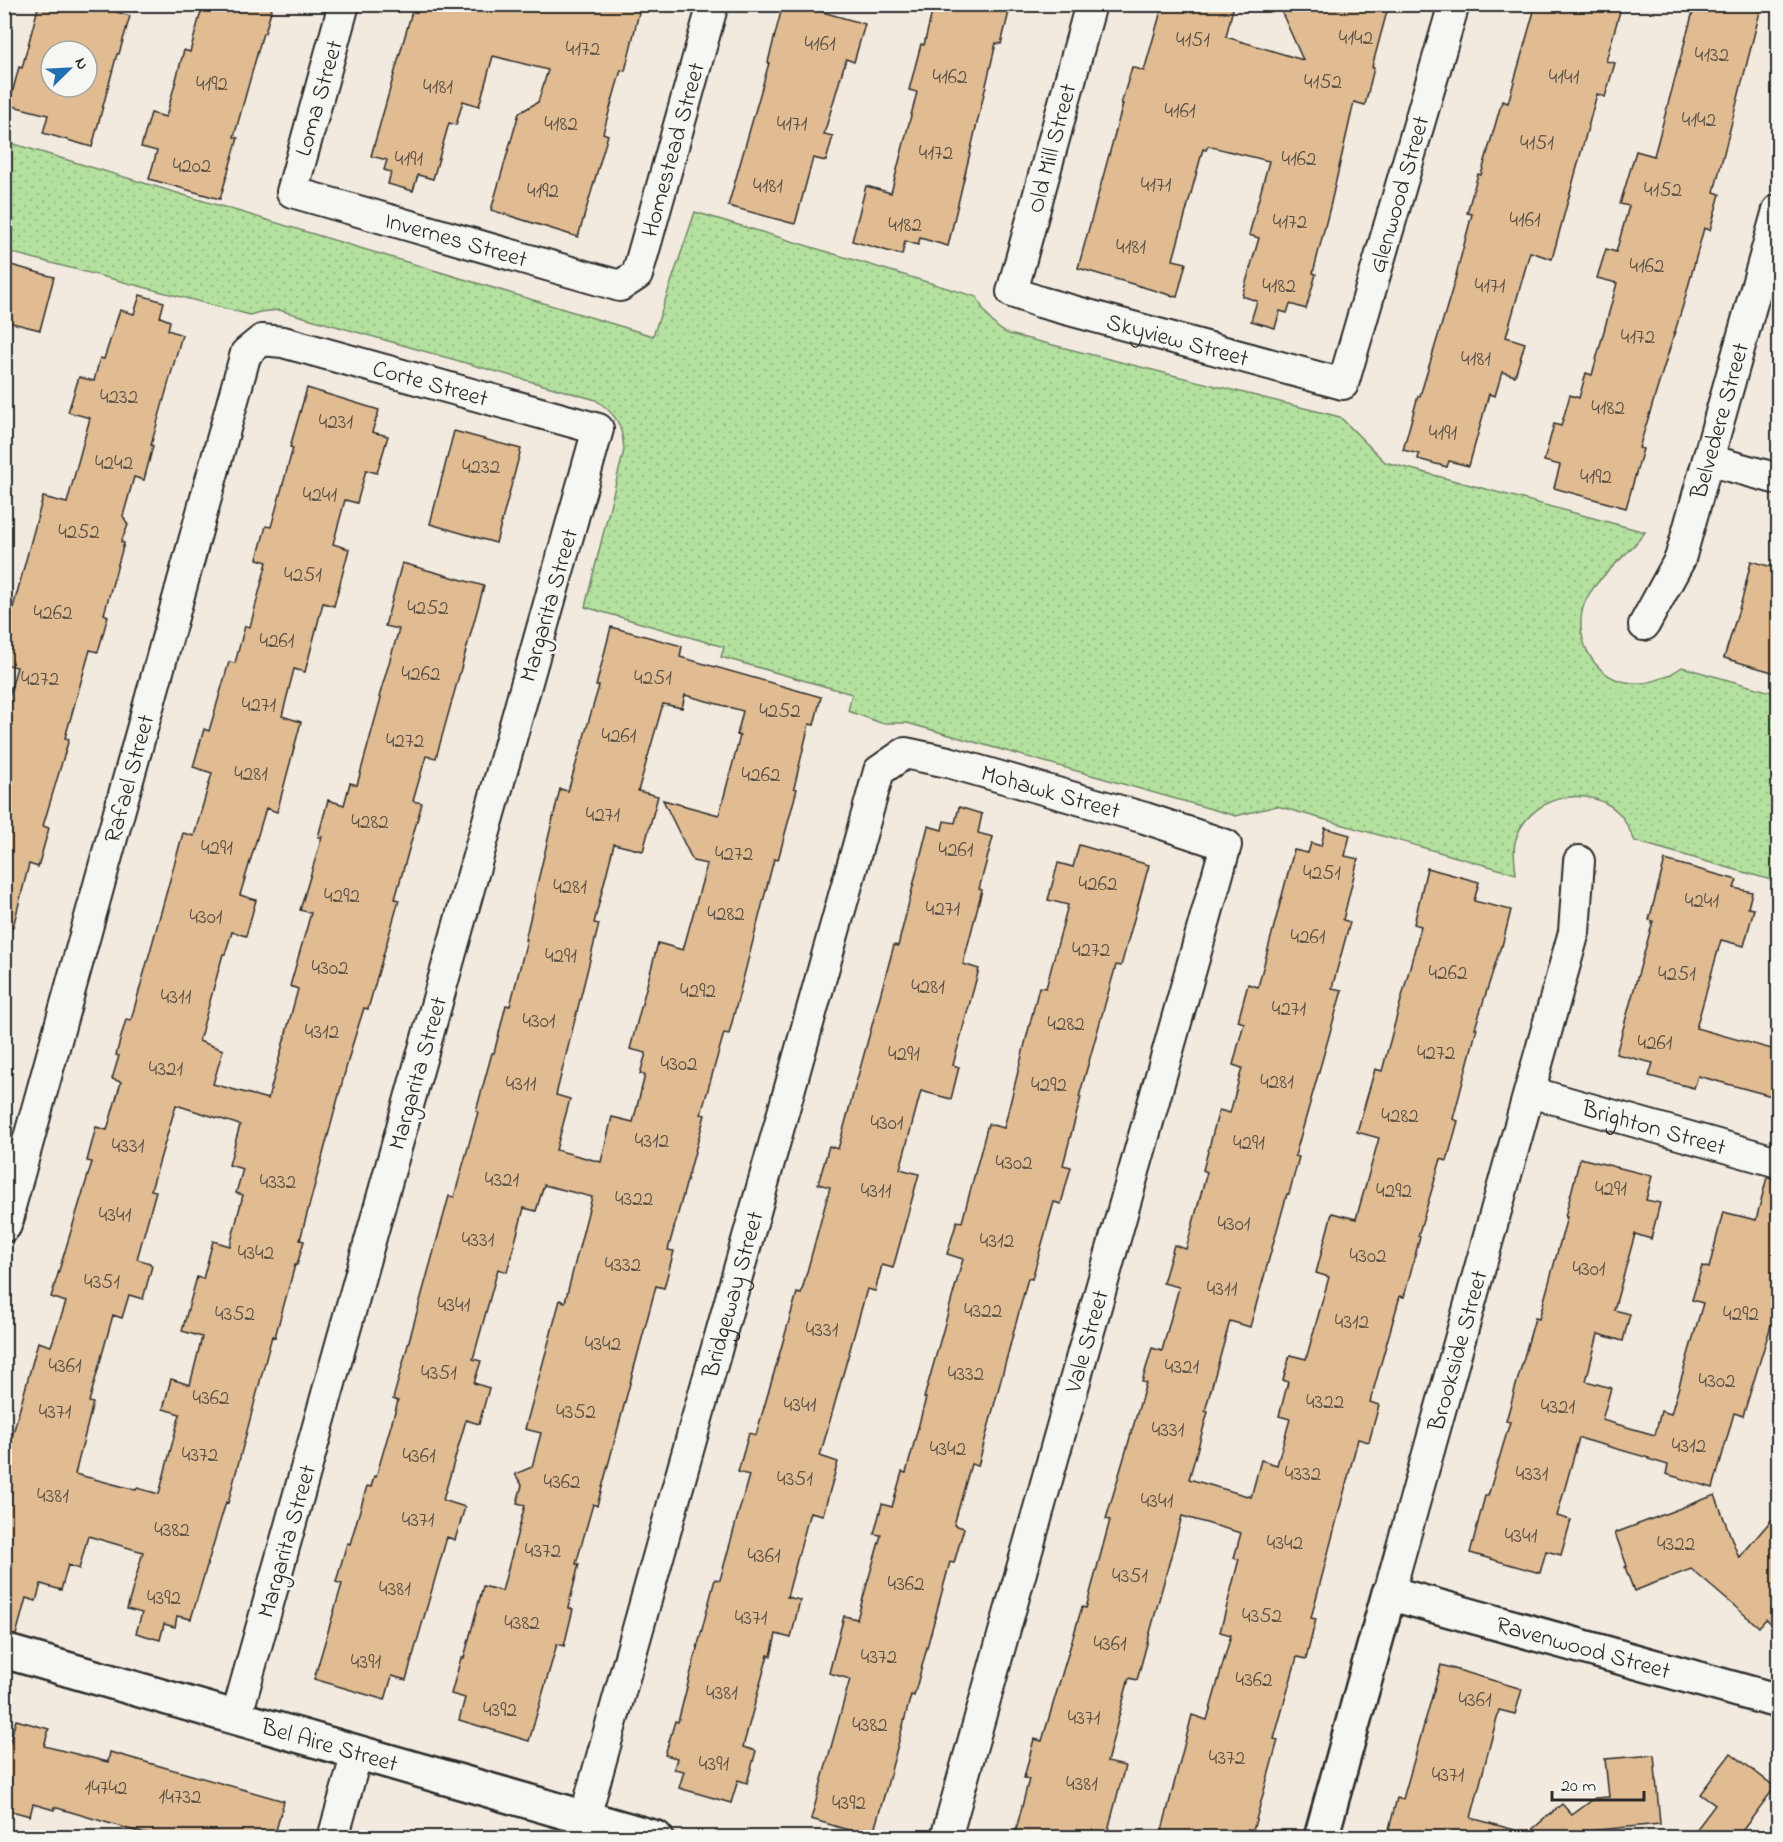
<svg xmlns="http://www.w3.org/2000/svg" width="1783" height="1842" font-family="'Indie Flower',sans-serif">
<style>
.park{fill:url(#park-dots);stroke:#708665;stroke-width:1.5}
.building{fill:#e1bc92;stroke:#2b2b2b;stroke-width:1.5;fill-rule:evenodd}
.lines{fill:none;stroke-linecap:round;stroke-linejoin:round}
.street-casing{stroke:#2b2b2b;stroke-width:34}
.secondary-casing{stroke:#2b2b2b;stroke-width:38}
.street{stroke:#f6f6f2;stroke-width:30}
.secondary{stroke:#f6f6f2;stroke-width:33}
.labels{text-anchor:middle;stroke-width:5;stroke-linejoin:round;paint-order:stroke}
.number-label{font-size:21px;fill:#584f45}
.street-label{font-size:24px;fill:#2b2b2b;stroke:#f6f6f2}
</style>
<defs>
<pattern id="park-dots" width="8" height="8" patternUnits="userSpaceOnUse" patternTransform="scale(1.5)"><rect width="8" height="8" fill="#b4e19f"/><path d="M2 2h.1M6 6h.1" fill="none" stroke="#9bc189" stroke-width="1.8" stroke-linecap="round"/></pattern>
</defs>
<rect width="100%" height="100%" fill="#f2eadf"/>
<filter id="ink" filterUnits="userSpaceOnUse"><feTurbulence type="fractalNoise" baseFrequency=".0167" numOctaves="2"/><feDisplacementMap in="SourceGraphic" scale="12" xChannelSelector="R" yChannelSelector="G"/><feConvolveMatrix kernelMatrix="1 2 1 2 8 2 1 2 1" color-interpolation-filters="sRGB"/></filter>
<g filter="url(#ink)">
<path class="park" d="M4,141l649,195 42,-124 282,85c7,15 16,31 32,37l331,83 45,45 260,70c-16,23 -49,45 -60,70 -13,31 6,74 41,80 21,4 39,-3 56,-15l96,27v188l-143,-41c-5,-10 -9,-20 -16,-28 -33,-32 -93,-15 -104,29 -2,10 0,22 1,32l-239,-68 -41,10 -329,-93h-26l-33,-12 4,-17 -131,-37 3,-10 -139,-40 39,-157c-2,-26 -7,-35 -28,-50l-317,-90 -19,2 -10,3 -245,-64z"/>
<g class="building">
<path d="M39,4h51l40,12 -11,38h-2l-25,93 -49,-14 5,-18 -39,-10 10,-38 3,1zM51,51h36v36h-36z"/>
<polygon points="203,4 273,4 265,33 263,33 234,137 238,138 220,199 149,179 157,151 141,147 151,113 166,117 184,50 190,52"/>
<polygon points="414,4 641,4 625,71 621,70 603,133 608,135 578,237 491,210 519,113 538,102 548,70 493,56 479,106 463,101 456,125 449,123 433,179 418,175 413,191 388,184 391,172 384,170 387,160 371,156"/>
<polygon points="783,4 794,4 865,24 854,62 846,59 824,134 833,136 826,161 813,158 795,224 728,206 769,63 768,62"/>
<polygon points="934,4 1011,4 1001,44 996,43 948,246 920,238 918,245 905,241 902,255 852,241 866,186 891,193 917,92 909,90 921,44 924,45"/>
<polygon points="1163,4 1234,4 1226,37 1303,60 1278,4 1389,4 1372,67 1374,68 1365,105 1354,102 1330,207 1313,273 1316,274 1306,309 1290,304 1287,313 1280,311 1275,328 1251,321 1257,301 1242,296 1259,238 1249,235 1269,161 1208,146 1206,150 1203,149 1173,260 1186,263 1177,297 1078,268 1123,104 1121,104 1132,67 1144,71"/>
<polygon points="1536,4 1622,4 1606,61 1615,63 1605,97 1597,94 1552,259 1530,252 1506,337 1525,343 1515,376 1502,372 1495,396 1489,394 1469,466 1449,461 1447,467 1418,459 1419,454 1403,450 1418,396 1420,396 1454,283 1472,214 1467,213 1478,174 1481,175 1502,101 1508,103"/>
<polygon points="1695,4 1762,4 1714,192 1720,194 1710,230 1704,228 1684,302 1639,448 1643,449 1626,508 1554,488 1560,465 1544,461 1554,424 1561,426 1570,395 1579,398 1586,373 1592,375 1617,283 1597,278 1606,249 1616,252 1629,206 1620,204 1636,151 1654,156"/>
<polygon points="4,263 54,277 40,330 4,321"/>
<polygon points="140,295 164,302 160,317 170,321 168,330 182,335 151,445 153,446 144,480 134,477 123,516 128,525 121,542 124,543 104,614 108,616 98,652 90,650 65,738 69,739 43,826 49,828 38,867 29,864 13,927 4,926 4,713 17,667 4,664 4,641 43,497 67,503 90,418 68,412 79,377 94,381 100,358 104,359 120,310 134,314"/>
<path d="M307,388l72,22 -7,22 16,4 -11,37 -11,-3 -9,33 -12,-3 -12,44 16,5 -15,57 -11,-3 -18,69 -11,-3 -12,47 19,6 -24,90 -11,-4 -26,87 16,5 -10,36 -14,-4 -7,22h-2l-24,87 24,9 -10,34 55,15 30,-110 -8,-3 21,-73 -11,-3 22,-73h-4l10,-37 16,5 6,-22 7,2 24,-87 -2,-1 20,-68 -14,-3 17,-63 82,23 -48,172 -10,-2 -13,45 9,2 -27,96 4,1 -31,109 -4,-1 -12,38 -52,194 4,1 -7,24h-2l-20,72 -3,-1 -44,167 -2,-1 -35,117 -14,-3 -2,11 -11,-3 -4,16 -24,-7 6,-20 -15,-4 16,-57 -55,-16 -9,33 -11,-4 -7,25 -20,-6 -5,17 -10,-3 -10,37 -12,-2v-182l4,1 30,-110 13,4 15,-44 -15,-5 41,-135 -5,-1 9,-34 11,3 14,-48 -9,-3 7,-23 -3,-1 10,-36 5,1 52,-187 11,3 18,-63 -19,-6 11,-38 5,2 20,-69 6,1 10,-37 5,1 17,-65 -10,-3 9,-33 5,1 22,-79 -3,-1zM176,1105l64,20 -11,40 14,4 -7,24 7,2 -13,51 -17,-5 -10,38 -6,-2 -15,54 20,6 -12,48 -19,-6 -8,30 17,5 -21,80 -22,-6 -1,2 -61,-16 18,-71 -4,-1 24,-87 9,3 7,-23 14,4 9,-33 -2,-1v-2l-13,-4 19,-68 -5,-1z"/>
<polygon points="454,431 521,449 496,543 430,524"/>
<polygon points="1751,561 1779,569 1779,674 1724,658 1743,596"/>
<path d="M611,627l71,19 -2,11 141,40 -7,28 -5,-1 -15,64 3,1 -19,71 -4,-1 -45,175 -5,-1 -23,81 4,1 -37,135 6,1 -10,37 -8,-2 -50,187 -9,33 -4,-2 -17,60h3l-11,44 5,1 -9,37 -7,-2 -28,97 -70,-21 6,-22 -14,-4 10,-36h3l19,-72 19,5 23,-86 -8,-2 5,-18 -7,-11 17,-7 9,-34 -16,-4 35,-129 5,2 27,-105 -48,-12 -8,26 -12,-3 -17,64 -9,-3 -25,90 8,2 -7,22 15,5 -10,36 -13,-4 -23,80 22,7 -10,33 -8,-3 -41,143 -14,-4 -7,24 -71,-21 28,-95 -6,-2 11,-39 3,1 17,-58 4,1 3,-11 2,1 22,-76 -5,-2 56,-203 5,1 24,-85 -2,-1 16,-58h2l12,-48 4,1 17,-66h-2l10,-42 -1,-1 26,-108 8,2 31,-105h-3zM685,695l58,16 -6,24 3,1 -21,79 -56,-15 30,61 14,3 -24,86 -25,-7 -28,106 16,4 -6,21 5,1 -12,47 -21,-5 -11,45 -45,-12 14,-51 -14,-4 43,-171 -5,-1 20,-79 29,7 15,-55 -20,-5 25,-87 19,4z"/>
<polygon points="959,807 982,814 978,833 993,837 979,889 982,890 963,964 979,969 953,1065 959,1067 951,1099 921,1091 900,1169 919,1174 893,1268 882,1265 875,1291 867,1289 820,1456 838,1462 823,1515 810,1512 787,1597 800,1600 791,1638 776,1634 771,1656 768,1655 743,1747 756,1751 747,1783 738,1780 731,1803 679,1788 684,1771 674,1769 677,1758 665,1755 675,1721 678,1722 715,1579 720,1580 749,1475 738,1472 749,1433 756,1435 797,1293 801,1294 830,1187 818,1184 829,1146 838,1149 894,945 898,946 928,826 942,830 944,821 955,823"/>
<polygon points="1325,828 1350,835 1345,856 1358,859 1343,920 1350,922 1332,988 1342,990 1295,1156 1299,1157 1289,1194 1287,1194 1250,1327 1230,1321 1205,1411 1208,1412 1189,1479 1251,1497 1261,1460 1277,1465 1290,1419 1279,1416 1288,1382 1283,1380 1290,1355 1306,1359 1329,1277 1316,1273 1332,1213 1356,1219 1379,1138 1357,1132 1375,1069 1382,1071 1421,926 1414,924 1427,868 1479,882 1474,901 1511,910 1502,946 1501,946 1475,1028 1477,1028 1453,1119 1458,1121 1447,1161 1441,1159 1418,1236 1420,1237 1404,1297 1400,1296 1370,1402 1379,1405 1369,1442 1358,1439 1311,1618 1316,1619 1306,1659 1297,1657 1274,1739 1278,1740 1251,1838 1160,1838 1192,1715 1207,1720 1231,1635 1220,1632 1239,1559 1234,1558 1241,1533 1182,1516 1137,1680 1129,1678 1107,1762 1125,1766 1106,1838 1014,1838 1029,1779 1024,1778 1034,1739 1042,1741 1082,1607 1086,1608 1110,1520 1106,1519 1146,1383 1142,1382 1152,1348 1162,1351 1179,1287 1163,1283 1174,1245 1186,1249 1207,1172 1203,1170 1219,1110 1230,1113 1242,1068 1233,1065 1244,1023 1238,1021 1248,984 1258,987 1294,850 1308,853 1311,843 1321,846"/>
<polygon points="1079,845 1149,865 1121,966 1116,965 1079,1097 1081,1097 1063,1165 1071,1167 1061,1204 1054,1202 1032,1279 1028,1278 978,1466 971,1464 954,1525 964,1528 954,1563 950,1562 914,1696 911,1695 887,1786 872,1837 811,1819 850,1679 829,1673 844,1616 857,1619 881,1535 874,1534 882,1504 892,1507 902,1472 906,1473 926,1398 924,1398 963,1259 947,1254 957,1221 962,1222 988,1124 1004,1128 1039,987 1046,988 1068,905 1048,900 1058,863 1073,867"/>
<polygon points="1665,860 1737,880 1734,888 1752,892 1748,908 1754,909 1744,946 1721,940 1696,1028 1779,1051 1779,1098 1698,1076 1694,1088 1649,1076 1653,1063 1616,1054 1653,921 1649,920"/>
<polygon points="1580,1158 1652,1176 1646,1200 1660,1203 1651,1239 1635,1234 1614,1310 1630,1314 1623,1341 1598,1334 1586,1381 1611,1388 1602,1420 1655,1435 1661,1411 1671,1414 1703,1303 1692,1300 1702,1266 1709,1268 1723,1212 1756,1220 1767,1177 1779,1179 1779,1323 1772,1322 1743,1416 1734,1413 1713,1488 1666,1474 1668,1465 1648,1459 1649,1458 1579,1438 1557,1516 1571,1520 1561,1555 1546,1551 1540,1573 1470,1553 1485,1496 1488,1496 1510,1422 1506,1421 1535,1318 1539,1319 1567,1217 1565,1217"/>
<polygon points="1715,1495 1739,1558 1779,1511 1779,1630 1766,1619 1759,1627 1691,1569 1634,1591 1625,1567 1627,1566 1615,1533"/>
<polygon points="1441,1665 1522,1689 1515,1714 1499,1710 1471,1818 1515,1830 1514,1838 1405,1838 1388,1833 1397,1798 1403,1799"/>
<polygon points="16,1720 49,1729 44,1746 108,1762 110,1752 284,1801 274,1838 159,1838 54,1807 54,1810 33,1804 30,1816 4,1809 4,1762"/>
<polygon points="1731,1753 1775,1787 1737,1838 1690,1838 1715,1805 1700,1794"/>
<polygon points="1654,1755 1660,1824 1586,1831 1592,1838 1522,1838 1562,1804 1572,1815 1595,1798 1609,1797 1605,1759"/>
</g>
<g class="lines">
<defs>
<g id="street">
<path id="s1" d="M344,4l-52,188 328,94 17,-11 76,-271"/>
<path id="s2" d="M1091,4l-79,288 28,10 303,82 111,-380"/>
<polyline points="1708,460 1778,479"/>
<path id="s3" d="M1644,625l36,-66 98,-349"/>
<path id="s4" d="M1530,1092l248,70"/>
<path id="s5" d="M8,1214l238,-861 16,-13 21,2 315,87 -362,1289"/>
<path id="s6" d="M1389,1593l185,-661 5,-71"/>
<path id="s7" d="M585,1817l294,-1046 26,-18 43,9 197,56 81,27 -280,993"/>
<polyline points="333,1838 357,1753"/>
</g>
<g id="secondary">
<polyline points="4,1213 8,1214 4,1225"/>
<path id="s8" d="M4,1651l652,187"/>
<path id="s9" d="M1321,1838l68,-245 389,108"/>
</g>
</defs>
<use href="#street" class="street-casing"/>
<use href="#secondary" class="secondary-casing"/>
<use href="#street" class="street"/>
<use href="#secondary" class="secondary"/>
</g>
</g>
<g class="labels">
<g class="number-label">
<text x="1356" y="44">4142</text>
<text x="1193" y="46">4151</text>
<text x="820" y="50">4161</text>
<text x="583" y="55">4172</text>
<text x="1712" y="61">4132</text>
<text x="950" y="83">4162</text>
<text x="1564" y="83">4141</text>
<text x="1323" y="88">4152</text>
<text x="212" y="90">4192</text>
<text x="438" y="93">4181</text>
<text x="1180" y="117">4161</text>
<text x="1699" y="126">4142</text>
<text x="561" y="130">4182</text>
<text x="792" y="130">4171</text>
<text x="1537" y="149">4151</text>
<text x="936" y="159">4172</text>
<text x="409" y="165">4191</text>
<text x="1299" y="165">4162</text>
<text x="192" y="172">4202</text>
<text x="1156" y="191">4171</text>
<text x="768" y="192">4181</text>
<text x="1663" y="196">4152</text>
<text x="543" y="197">4192</text>
<text x="1525" y="226">4161</text>
<text x="1290" y="228">4172</text>
<text x="905" y="231">4182</text>
<text x="1131" y="253">4181</text>
<text x="1647" y="272">4162</text>
<text x="1279" y="292">4182</text>
<text x="1490" y="292">4171</text>
<text x="1638" y="343">4172</text>
<text x="1476" y="365">4181</text>
<text x="119" y="403">4232</text>
<text x="1608" y="414">4182</text>
<text x="336" y="428">4231</text>
<text x="1443" y="439">4191</text>
<text x="114" y="469">4242</text>
<text x="481" y="473">4232</text>
<text x="1596" y="483">4192</text>
<text x="320" y="501">4241</text>
<text x="79" y="538">4252</text>
<text x="303" y="581">4251</text>
<text x="428" y="614">4252</text>
<text x="53" y="619">4262</text>
<text x="277" y="647">4261</text>
<text x="421" y="680">4262</text>
<text x="653" y="684">4251</text>
<text x="40" y="685">4272</text>
<text x="259" y="711">4271</text>
<text x="780" y="717">4252</text>
<text x="619" y="742">4261</text>
<text x="405" y="747">4272</text>
<text x="251" y="780">4281</text>
<text x="761" y="781">4262</text>
<text x="603" y="821">4271</text>
<text x="370" y="828">4282</text>
<text x="217" y="854">4291</text>
<text x="956" y="856">4261</text>
<text x="734" y="860">4272</text>
<text x="1322" y="879">4251</text>
<text x="1098" y="890">4262</text>
<text x="570" y="893">4281</text>
<text x="342" y="902">4292</text>
<text x="1702" y="907">4241</text>
<text x="943" y="915">4271</text>
<text x="726" y="920">4282</text>
<text x="206" y="923">4301</text>
<text x="1308" y="943">4261</text>
<text x="1091" y="956">4272</text>
<text x="561" y="962">4291</text>
<text x="330" y="974">4302</text>
<text x="1448" y="979">4262</text>
<text x="1677" y="980">4251</text>
<text x="928" y="993">4281</text>
<text x="698" y="997">4292</text>
<text x="176" y="1003">4311</text>
<text x="1289" y="1015">4271</text>
<text x="539" y="1027">4301</text>
<text x="1066" y="1030">4282</text>
<text x="322" y="1038">4312</text>
<text x="1655" y="1049">4261</text>
<text x="1436" y="1059">4272</text>
<text x="904" y="1060">4291</text>
<text x="679" y="1070">4302</text>
<text x="166" y="1075">4321</text>
<text x="1277" y="1088">4281</text>
<text x="521" y="1090">4311</text>
<text x="1049" y="1091">4292</text>
<text x="1400" y="1122">4282</text>
<text x="887" y="1129">4301</text>
<text x="652" y="1147">4312</text>
<text x="1249" y="1149">4291</text>
<text x="128" y="1152">4331</text>
<text x="1014" y="1169">4302</text>
<text x="502" y="1186">4321</text>
<text x="278" y="1188">4332</text>
<text x="1611" y="1195">4291</text>
<text x="876" y="1197">4311</text>
<text x="1394" y="1197">4292</text>
<text x="634" y="1205">4322</text>
<text x="115" y="1221">4341</text>
<text x="1234" y="1230">4301</text>
<text x="478" y="1246">4331</text>
<text x="997" y="1247">4312</text>
<text x="256" y="1259">4342</text>
<text x="1368" y="1262">4302</text>
<text x="623" y="1271">4332</text>
<text x="1589" y="1275">4301</text>
<text x="102" y="1288">4351</text>
<text x="1222" y="1295">4311</text>
<text x="454" y="1311">4341</text>
<text x="983" y="1317">4322</text>
<text x="235" y="1320">4352</text>
<text x="1741" y="1320">4292</text>
<text x="1352" y="1328">4312</text>
<text x="822" y="1336">4331</text>
<text x="603" y="1350">4342</text>
<text x="65" y="1372">4361</text>
<text x="1182" y="1373">4321</text>
<text x="439" y="1379">4351</text>
<text x="966" y="1380">4332</text>
<text x="1717" y="1387">4302</text>
<text x="211" y="1404">4362</text>
<text x="1325" y="1408">4322</text>
<text x="800" y="1411">4341</text>
<text x="1558" y="1413">4321</text>
<text x="55" y="1418">4371</text>
<text x="576" y="1418">4352</text>
<text x="1168" y="1436">4331</text>
<text x="1689" y="1452">4312</text>
<text x="948" y="1455">4342</text>
<text x="200" y="1461">4372</text>
<text x="419" y="1462">4361</text>
<text x="1303" y="1480">4332</text>
<text x="1532" y="1480">4331</text>
<text x="795" y="1485">4351</text>
<text x="562" y="1488">4362</text>
<text x="53" y="1502">4381</text>
<text x="1157" y="1507">4341</text>
<text x="418" y="1526">4371</text>
<text x="172" y="1536">4382</text>
<text x="1521" y="1542">4341</text>
<text x="1285" y="1549">4342</text>
<text x="1676" y="1550">4322</text>
<text x="543" y="1557">4372</text>
<text x="764" y="1562">4361</text>
<text x="1130" y="1582">4351</text>
<text x="906" y="1590">4362</text>
<text x="395" y="1595">4381</text>
<text x="164" y="1604">4392</text>
<text x="1262" y="1622">4352</text>
<text x="751" y="1624">4371</text>
<text x="522" y="1629">4382</text>
<text x="1110" y="1650">4361</text>
<text x="879" y="1663">4372</text>
<text x="366" y="1668">4391</text>
<text x="1254" y="1686">4362</text>
<text x="722" y="1699">4381</text>
<text x="1475" y="1706">4361</text>
<text x="500" y="1716">4392</text>
<text x="1084" y="1724">4371</text>
<text x="870" y="1731">4382</text>
<text x="1227" y="1764">4372</text>
<text x="714" y="1770">4391</text>
<text x="1448" y="1781">4371</text>
<text x="1082" y="1790">4381</text>
<text x="106" y="1794">14742</text>
<text x="180" y="1803">14732</text>
<text x="849" y="1809">4392</text>
</g>
<g class="street-label">
<text transform="translate(318 98) rotate(-74)" y="8">Loma Street</text>
<text transform="translate(1051 148) rotate(-75)" y="8">Old Mill Street</text>
<text dy="8" stroke="none"><textPath href="#s1" startOffset="687">Homestead Street</textPath></text>
<text dy="8" stroke="none"><textPath href="#s2" startOffset="840">Glenwood Street</textPath></text>
<text dy="8" stroke="none"><textPath href="#s1" startOffset="366">Invernes Street</textPath></text>
<text dy="8" stroke="none"><textPath href="#s2" startOffset="471">Skyview Street</textPath></text>
<text dy="8" stroke="none"><textPath href="#s5" startOffset="1088">Corte Street</textPath></text>
<text dy="8" stroke="none"><textPath href="#s3" startOffset="219">Belvedere Street</textPath></text>
<text transform="translate(548 605) rotate(-74)" y="8">Margarita Street</text>
<text dy="8" stroke="none"><textPath href="#s5" startOffset="452">Rafael Street</textPath></text>
<text dy="8" stroke="none"><textPath href="#s7" startOffset="1269">Mohawk Street</textPath></text>
<text transform="translate(417 1073) rotate(-74)" y="8">Margarita Street</text>
<text dy="8" stroke="none"><textPath href="#s4" startOffset="129">Brighton Street</textPath></text>
<text dy="8" stroke="none"><textPath href="#s7" startOffset="543">Bridgeway Street</textPath></text>
<text transform="translate(1086 1341) rotate(-74)" y="8">Vale Street</text>
<text dy="8" stroke="none"><textPath href="#s6" startOffset="252">Brookside Street</textPath></text>
<text transform="translate(286 1541) rotate(-74)" y="8">Margarita Street</text>
<text dy="8" stroke="none"><textPath href="#s9" startOffset="456">Ravenwood Street</textPath></text>
<text dy="8" stroke="none"><textPath href="#s8" startOffset="339">Bel Aire Street</textPath></text>
</g>
</g>
<rect width="1783" height="1842" fill="none" stroke="#f6f6f2" stroke-width="24"/>
<rect x="12" y="12" width="1759" height="1818" fill="none" stroke="#2b2b2b" stroke-width="2" filter="url(#ink)"/>
<g transform="translate(69 69) rotate(66)"><circle r="28" fill="#f6f6f2" stroke="#a5a5a2" stroke-width="1.5"/>
<path d="M0-4.5L10 22L0 15L-10 22Z" fill="#1f6fb2"/>
<text y="-9" font-size="16" font-weight="bold" text-anchor="middle" fill="#2b2b2b">N</text>
</g>
<path d="M1552 1791v9h92v-9" fill="none" stroke="#2b2b2b" stroke-width="3"/>
<text x="1561" y="1791" font-size="18" fill="#2b2b2b" stroke="#f6f6f2" stroke-width="4.5" paint-order="stroke">20 m</text>
</svg>
